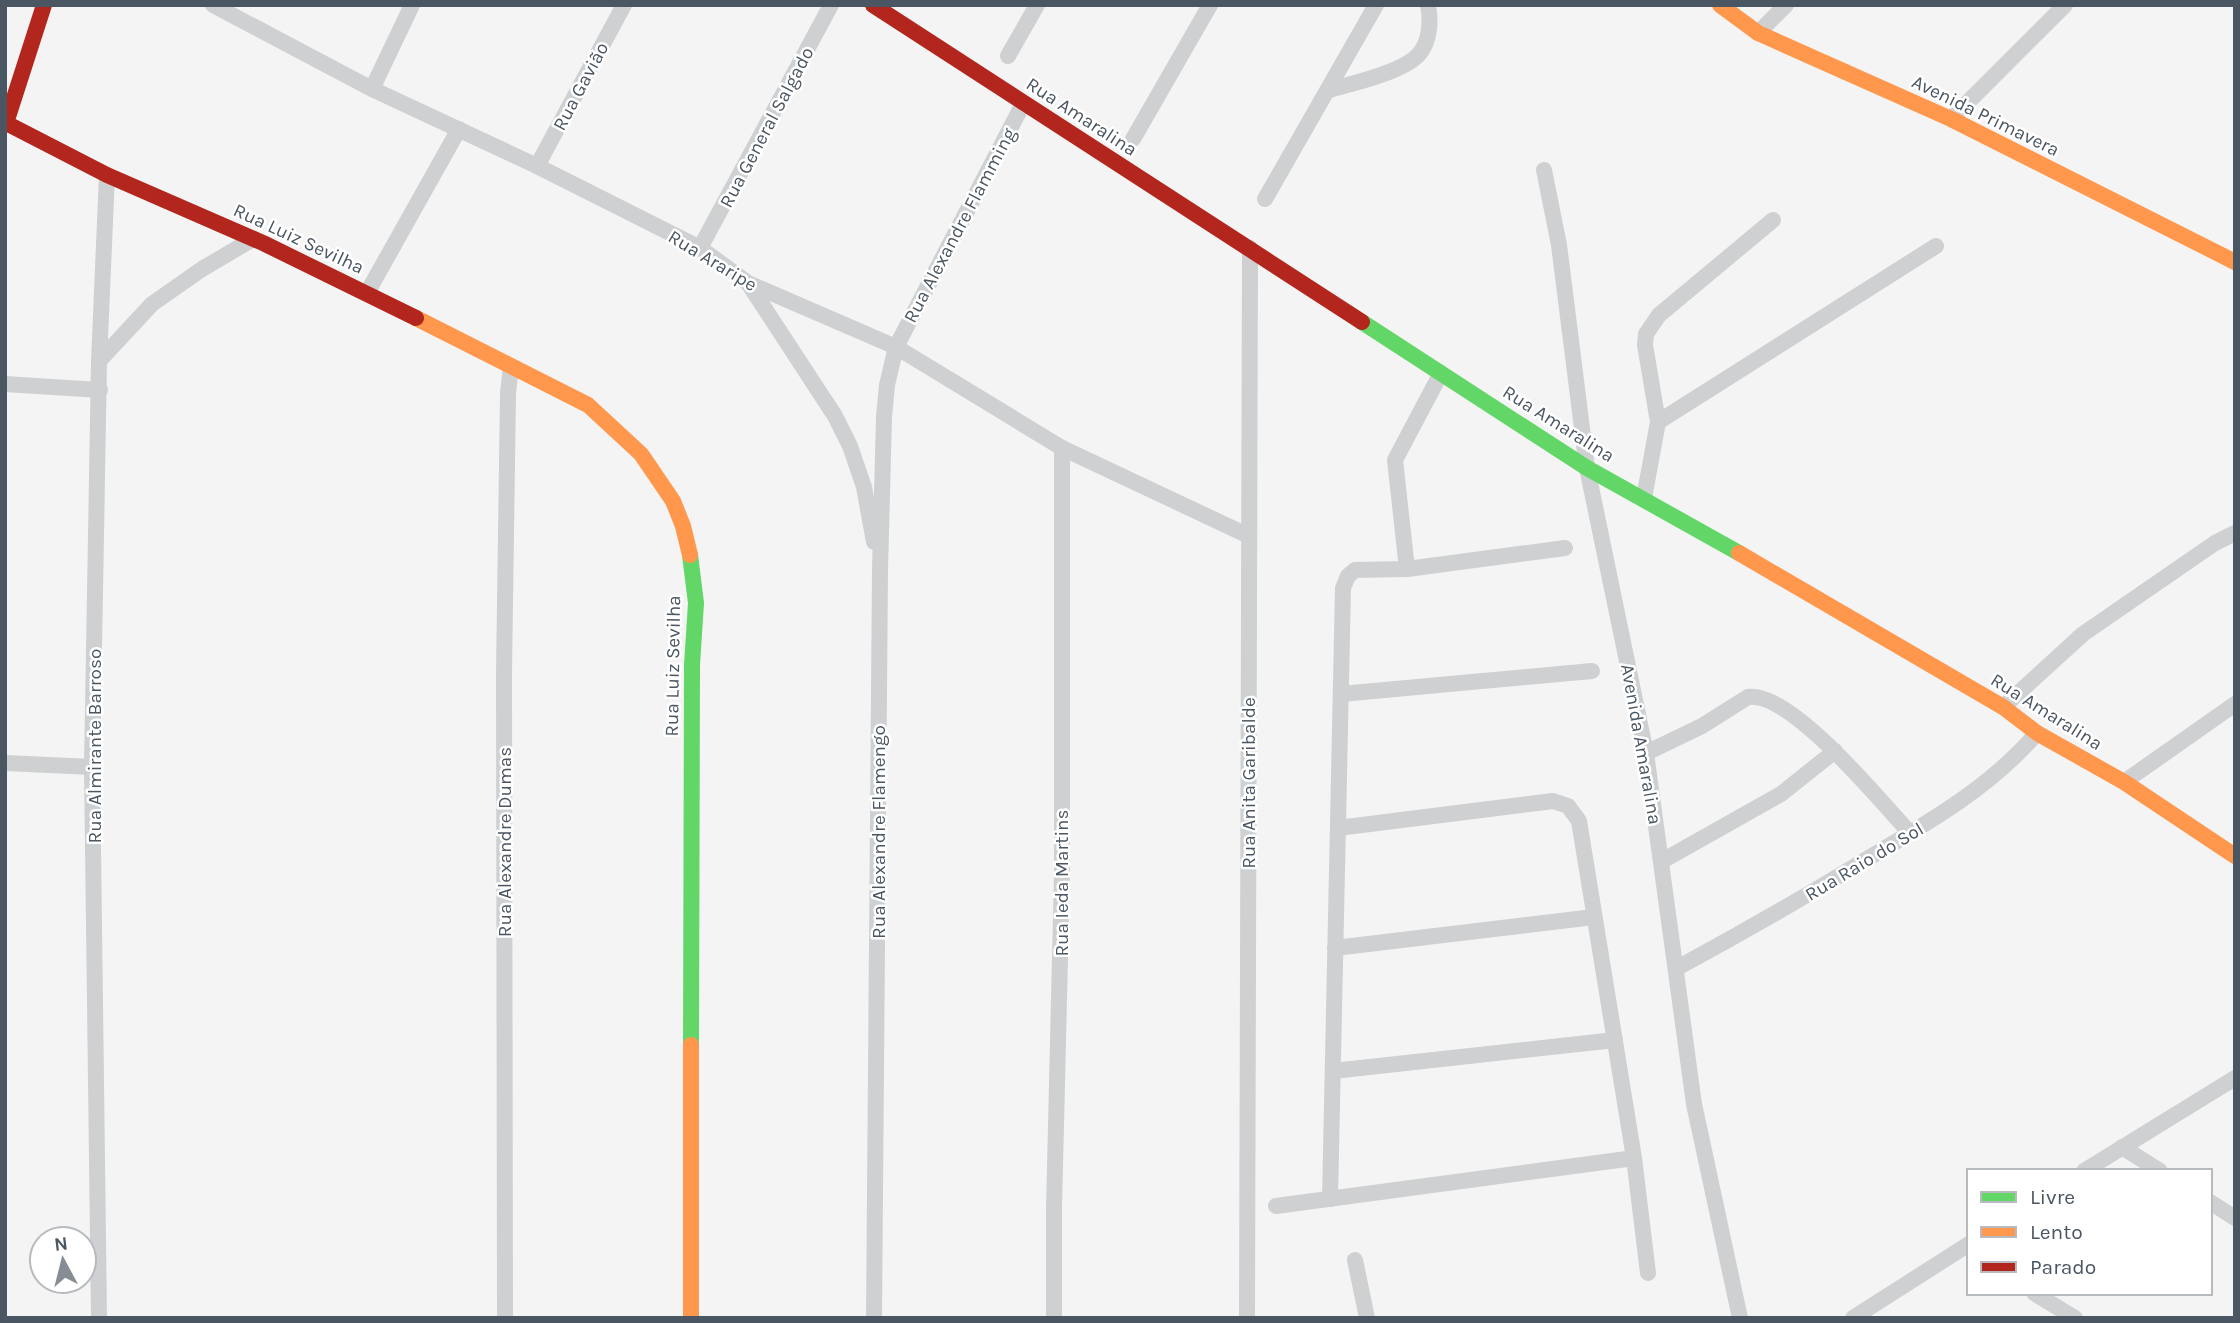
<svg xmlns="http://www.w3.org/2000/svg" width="2240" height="1323" font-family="Karla,sans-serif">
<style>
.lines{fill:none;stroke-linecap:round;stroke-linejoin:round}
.street{stroke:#ced0d2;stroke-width:16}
.fast{stroke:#63d668;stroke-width:16}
.slow{stroke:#ff974d;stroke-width:16}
.jam{stroke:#b3261e;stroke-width:16}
.labels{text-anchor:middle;stroke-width:5;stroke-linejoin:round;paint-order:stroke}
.street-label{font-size:19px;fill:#4a5661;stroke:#fff}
</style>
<rect width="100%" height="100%" fill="#f4f4f4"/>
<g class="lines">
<g class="street">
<polyline points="213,5 372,89 537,166 700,248 748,283 896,347 1062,448 1249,536"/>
<polyline points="1758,33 1786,5"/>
<polyline points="1008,56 1037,5"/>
<polyline points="372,89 412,5"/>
<path d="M1329,90c22,-6 76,-18 91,-37 10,-13 11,-32 8,-48"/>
<polyline points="1951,119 2065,5"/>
<polyline points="1133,139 1210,5"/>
<polyline points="537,166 624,5"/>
<polyline points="1544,170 1559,245 1587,468 1646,753 1694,1104 1740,1318"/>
<polyline points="1265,199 1376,5"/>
<polyline points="700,248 831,5"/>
<polyline points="748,283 835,416 850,446 864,487 874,542"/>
<polyline points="367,293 459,129"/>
<polyline points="99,361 152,304 202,269 253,239"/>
<polyline points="5,384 100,390"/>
<polyline points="1658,422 1936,246"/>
<polyline points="1644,498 1658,422 1645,345 1646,334 1659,315 1773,220"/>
<polyline points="1407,569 1395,460 1441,373"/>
<polyline points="1341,694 1592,671"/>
<polyline points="2003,707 2083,634 2215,543 2235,533"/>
<path d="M1646,753l56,-27 46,-29c42,-7 134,106 162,136"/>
<polyline points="5,763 92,767"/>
<polyline points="2124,782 2235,704"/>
<polyline points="1338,828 1553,801 1568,806 1579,821 1634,1158 1648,1273"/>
<polyline points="1662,861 1781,794 1835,751"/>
<polyline points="1335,948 1594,917"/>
<path d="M1677,968c63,-34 124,-69 185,-106 62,-37 127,-73 175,-129"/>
<polyline points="1333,1071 1615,1040"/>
<polyline points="2122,1147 2160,1171"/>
<polyline points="2084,1171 2235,1078"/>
<polyline points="1330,1199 1343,588 1348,576 1355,570 1407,569 1565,548"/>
<polyline points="2210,1202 2235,1218"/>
<polyline points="1276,1206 1634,1158"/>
<polyline points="1355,1260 1367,1318"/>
<polyline points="2034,1293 2075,1318"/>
<polyline points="99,1318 92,767 99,361 107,175"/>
<polyline points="505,1318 504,673 508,393 511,366"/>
<polyline points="874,1318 880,570 884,417 887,385 896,347 1023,104"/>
<polyline points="1054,1318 1054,1209 1062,873 1062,448"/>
<polyline points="1247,1318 1250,248"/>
<polyline points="1853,1318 1969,1244"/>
</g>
<g class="fast">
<polyline points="1362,322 1587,468 1739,553"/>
<polyline points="690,555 696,603 692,665 691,1045"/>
</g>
<g class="slow">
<polyline points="1720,5 1758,33 1951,119 2235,262"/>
<polyline points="416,318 588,405 641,454 673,501 683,526 690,555"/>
<polyline points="1739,553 2003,707 2037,733 2124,782 2235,856"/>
<polyline points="691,1318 691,1045"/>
</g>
<g class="jam">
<polyline points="44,5 6,123 107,175 263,243 416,318"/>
<polyline points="873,5 1362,322"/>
</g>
</g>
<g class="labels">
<g class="street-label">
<text transform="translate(580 86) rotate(-62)" y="7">Rua Gavião</text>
<text transform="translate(1986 115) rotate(26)" y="7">Avenida Primavera</text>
<text transform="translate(1082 116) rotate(33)" y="7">Rua Amaralina</text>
<text transform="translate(766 127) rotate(-62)" y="7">Rua General Salgado</text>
<text transform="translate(959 225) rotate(-62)" y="7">Rua Alexandre Flamming</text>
<text transform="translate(299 238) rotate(25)" y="7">Rua Luiz Sevilha</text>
<text transform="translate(713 260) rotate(31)" y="7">Rua Araripe</text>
<text transform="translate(1559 423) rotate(32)" y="7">Rua Amaralina</text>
<text transform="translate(672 666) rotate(-89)" y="7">Rua Luiz Sevilha</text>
<text transform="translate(2047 711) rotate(32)" y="7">Rua Amaralina</text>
<text transform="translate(1642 744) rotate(80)" y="7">Avenida Amaralina</text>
<text transform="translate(94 746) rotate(-90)" y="7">Rua Almirante Barroso</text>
<text transform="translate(1248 783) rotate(-90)" y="7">Rua Anita Garibalde</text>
<text transform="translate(878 832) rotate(-90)" y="7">Rua Alexandre Flamengo</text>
<text transform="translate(504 842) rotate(-90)" y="7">Rua Alexandre Dumas</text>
<text transform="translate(1864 861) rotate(-31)" y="7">Rua Raio do Sol</text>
<text transform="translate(1061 883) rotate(-90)" y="7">Rua Ieda Martins</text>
</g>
</g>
<rect width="2240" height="1323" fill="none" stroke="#4a5661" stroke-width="14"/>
<rect x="1967" y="1169" width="245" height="126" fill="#ffffff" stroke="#b7bbc0" stroke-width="2"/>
<rect x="1981" y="1192" width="35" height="10" fill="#63d668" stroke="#b7bbc0" stroke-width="2"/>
<text x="2030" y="1204" font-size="21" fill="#4a5661">Livre</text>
<rect x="1981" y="1227" width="35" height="10" fill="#ff974d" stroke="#b7bbc0" stroke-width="2"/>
<text x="2030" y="1239" font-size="21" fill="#4a5661">Lento</text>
<rect x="1981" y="1262" width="35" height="10" fill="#b3261e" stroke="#b7bbc0" stroke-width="2"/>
<text x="2030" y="1274" font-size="21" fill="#4a5661">Parado</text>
<g transform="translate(63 1260) rotate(353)"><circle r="33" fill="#ffffff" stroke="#b7bbc0" stroke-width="2"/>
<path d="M0-5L12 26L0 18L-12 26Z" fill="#868d94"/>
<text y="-10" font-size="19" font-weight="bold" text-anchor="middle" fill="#4a5661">N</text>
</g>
</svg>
